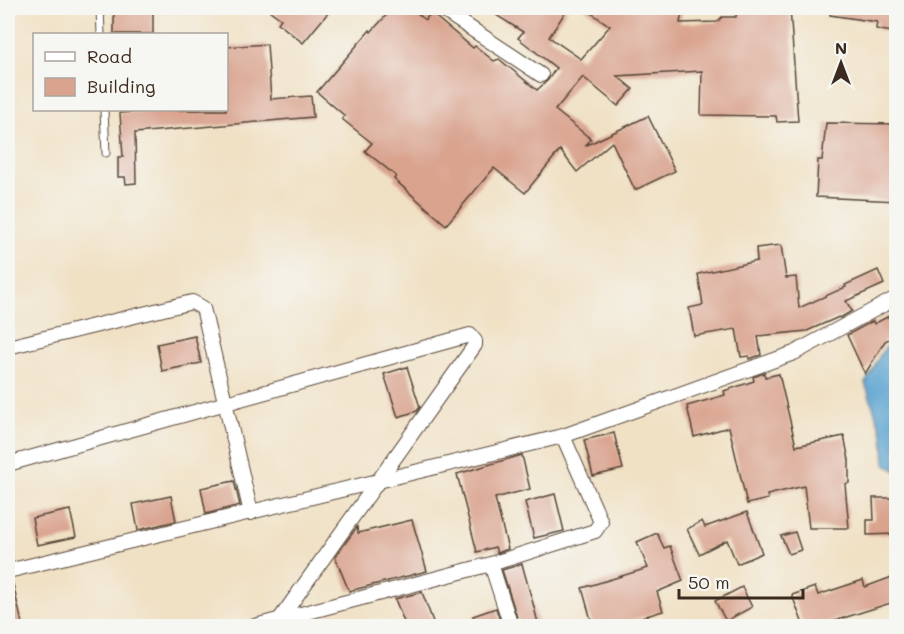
<svg xmlns="http://www.w3.org/2000/svg" width="904" height="634" font-family="Mali,sans-serif">
<style>
.water{fill:#58a1cf;stroke:#4a6676;stroke-width:1.5}
.building{fill:#d9a38e}
.lines{fill:none;stroke-linecap:round;stroke-linejoin:round}
.lane-casing{stroke:#564537;stroke-width:9}
.street-casing{stroke:#564537;stroke-width:16}
.lane{stroke:#fff;stroke-width:7}
.street{stroke:#fff;stroke-width:14}
</style>
<rect width="100%" height="100%" fill="#f6f6f2"/>
<filter id="ink" filterUnits="userSpaceOnUse"><feTurbulence type="fractalNoise" baseFrequency=".0167" numOctaves="2"/><feDisplacementMap in="SourceGraphic" scale="12" xChannelSelector="R" yChannelSelector="G"/><feConvolveMatrix kernelMatrix="1 2 1 2 8 2 1 2 1" color-interpolation-filters="sRGB"/></filter>
<filter id="wash" filterUnits="userSpaceOnUse"><feTurbulence type="fractalNoise" baseFrequency=".008" numOctaves="4" result="noise"/><feDisplacementMap in="SourceGraphic" scale="24" xChannelSelector="R" yChannelSelector="G"/><feGaussianBlur stdDeviation="1.35" result="paint"/><feColorMatrix in="noise" values="0 0 0 0 0 0 0 0 0 0 0 0 0 0 0 0 0 1.4 0 .05"/><feComposite in="paint" operator="in"/></filter>
<g filter="url(#wash)">
<rect width="100%" height="100%" fill="#f0e1c5"/>
<path class="water" d="M896,340v131l-11,-7 -2,-28 -18,-53c12,-16 12,-34 31,-43z"/>
<g id="blocks">
<g class="building">
<rect x="114" y="8" width="39" height="26"/>
<polygon points="266,8 332,8 303,43 278,23 281,19"/>
<polygon points="393,8 412,8 425,20 431,13 473,48 475,46 494,61 499,59 537,90 548,80 556,68 518,38 523,32 485,8 568,8 549,37 581,59 610,26 584,8 683,8 680,23 717,22 722,17 736,17 737,8 790,8 798,121 777,122 776,116 701,115 702,71 617,76 633,89 618,106 583,77 555,110 591,139 585,146 648,116 675,171 635,190 612,142 577,172 560,150 525,193 494,168 446,225 394,179 396,176 365,151 372,143 342,119 345,116 317,92 370,30 371,32"/>
<polygon points="830,8 897,8 897,33 876,29 877,22 830,15"/>
<polygon points="267,44 271,99 311,96 313,117 135,133 136,183 126,184 125,177 118,177 118,157 123,157 120,113 157,110 226,110 226,47"/>
<polygon points="826,123 897,124 897,201 816,197 818,160 822,160"/>
<polygon points="781,245 786,278 796,277 799,308 846,287 845,285 878,270 884,284 846,301 852,311 840,318 839,317 807,331 758,336 761,355 749,359 749,356 741,357 736,329 694,336 689,308 703,305 698,274 757,261 756,248"/>
<polygon points="889,316 897,330 897,335 885,341 865,374 847,335 873,321 874,324"/>
<polygon points="195,336 201,363 162,371 157,344"/>
<polygon points="407,367 420,407 417,411 398,417 384,374"/>
<polygon points="764,373 765,377 779,374 796,446 844,436 849,460 849,483 845,484 849,528 809,528 804,486 767,495 768,499 747,504 729,427 694,437 687,406 725,395 724,391 754,381 753,377"/>
<polygon points="614,433 623,469 593,476 584,440"/>
<polygon points="522,455 530,489 495,498 508,549 497,553 495,547 477,552 457,474"/>
<polygon points="234,481 240,505 206,514 201,488"/>
<polygon points="555,494 564,531 534,538 525,502"/>
<polygon points="171,496 176,521 138,530 133,504"/>
<polygon points="873,498 895,498 894,534 867,535 867,520 874,520"/>
<polygon points="70,510 76,537 37,545 32,518"/>
<polygon points="747,512 762,553 737,564 727,540 699,554 687,529 702,521 705,527"/>
<polygon points="412,520 427,571 349,591 335,557 357,527 358,533"/>
<polygon points="795,532 801,550 789,554 781,536"/>
<polygon points="657,533 664,548 670,546 683,581 657,592 663,611 610,627 593,627 582,588 648,568 637,542"/>
<polygon points="522,564 534,607 539,627 520,627 502,570"/>
<polygon points="892,577 897,590 897,601 828,623 830,627 804,627 792,595 815,587 818,595 863,580 865,587"/>
<polygon points="8,584 13,584 22,623 8,626"/>
<polygon points="742,587 752,607 726,621 715,601"/>
<polygon points="422,592 435,627 406,627 395,599"/>
<polygon points="496,608 502,627 477,627 473,616"/>
</g>
</g>
</g>
<g filter="url(#ink)">
<use href="#blocks" fill-opacity="0" stroke="#564537" stroke-width="1.5"/>
<g class="lines">
<defs>
<g id="lane">
<polyline points="100,8 101,34"/>
<polyline points="104,110 106,153"/>
</g>
<g id="street">
<polyline points="440,8 541,75"/>
<polyline points="8,347 192,302 203,308 251,513"/>
<polyline points="8,464 470,335 475,341 475,345 275,626"/>
<polyline points="491,564 511,626"/>
<polyline points="8,571 563,436 794,353 896,298"/>
<polyline points="255,626 491,564 595,531 601,522 563,436"/>
</g>
</defs>
<use href="#lane" class="lane-casing"/>
<use href="#street" class="street-casing"/>
<use href="#lane" class="lane"/>
<use href="#street" class="street"/>
</g>
</g>
<rect width="904" height="634" fill="none" stroke="#f6f6f2" stroke-width="30"/>
<rect x="33" y="33" width="195" height="78" fill="#f6f6f2" stroke="#aba49d" stroke-width="1.5"/>
<rect x="45" y="52" width="30" height="9" fill="#ffffff" stroke="#aba49d" stroke-width="1.5"/>
<text x="87" y="63" font-size="18" fill="#3b2a1e">Road</text>
<rect x="45" y="78" width="30" height="18" fill="#d9a38e" stroke="#aba49d" stroke-width="1.5"/>
<text x="87" y="93" font-size="18" fill="#3b2a1e">Building</text>
<g transform="translate(841 63)" stroke="#f6f6f2" stroke-width="4.5" paint-order="stroke">
<path d="M0-4.5L10 22L0 15L-10 22Z" fill="#3b2a1e"/>
<text y="-9" font-size="16" font-weight="bold" text-anchor="middle" fill="#3b2a1e">N</text>
</g>
<path d="M679 589v9h124v-9" fill="none" stroke="#3b2a1e" stroke-width="3"/>
<text x="688" y="589" font-size="18" fill="#3b2a1e" stroke="#f6f6f2" stroke-width="4.5" paint-order="stroke">50 m</text>
</svg>
